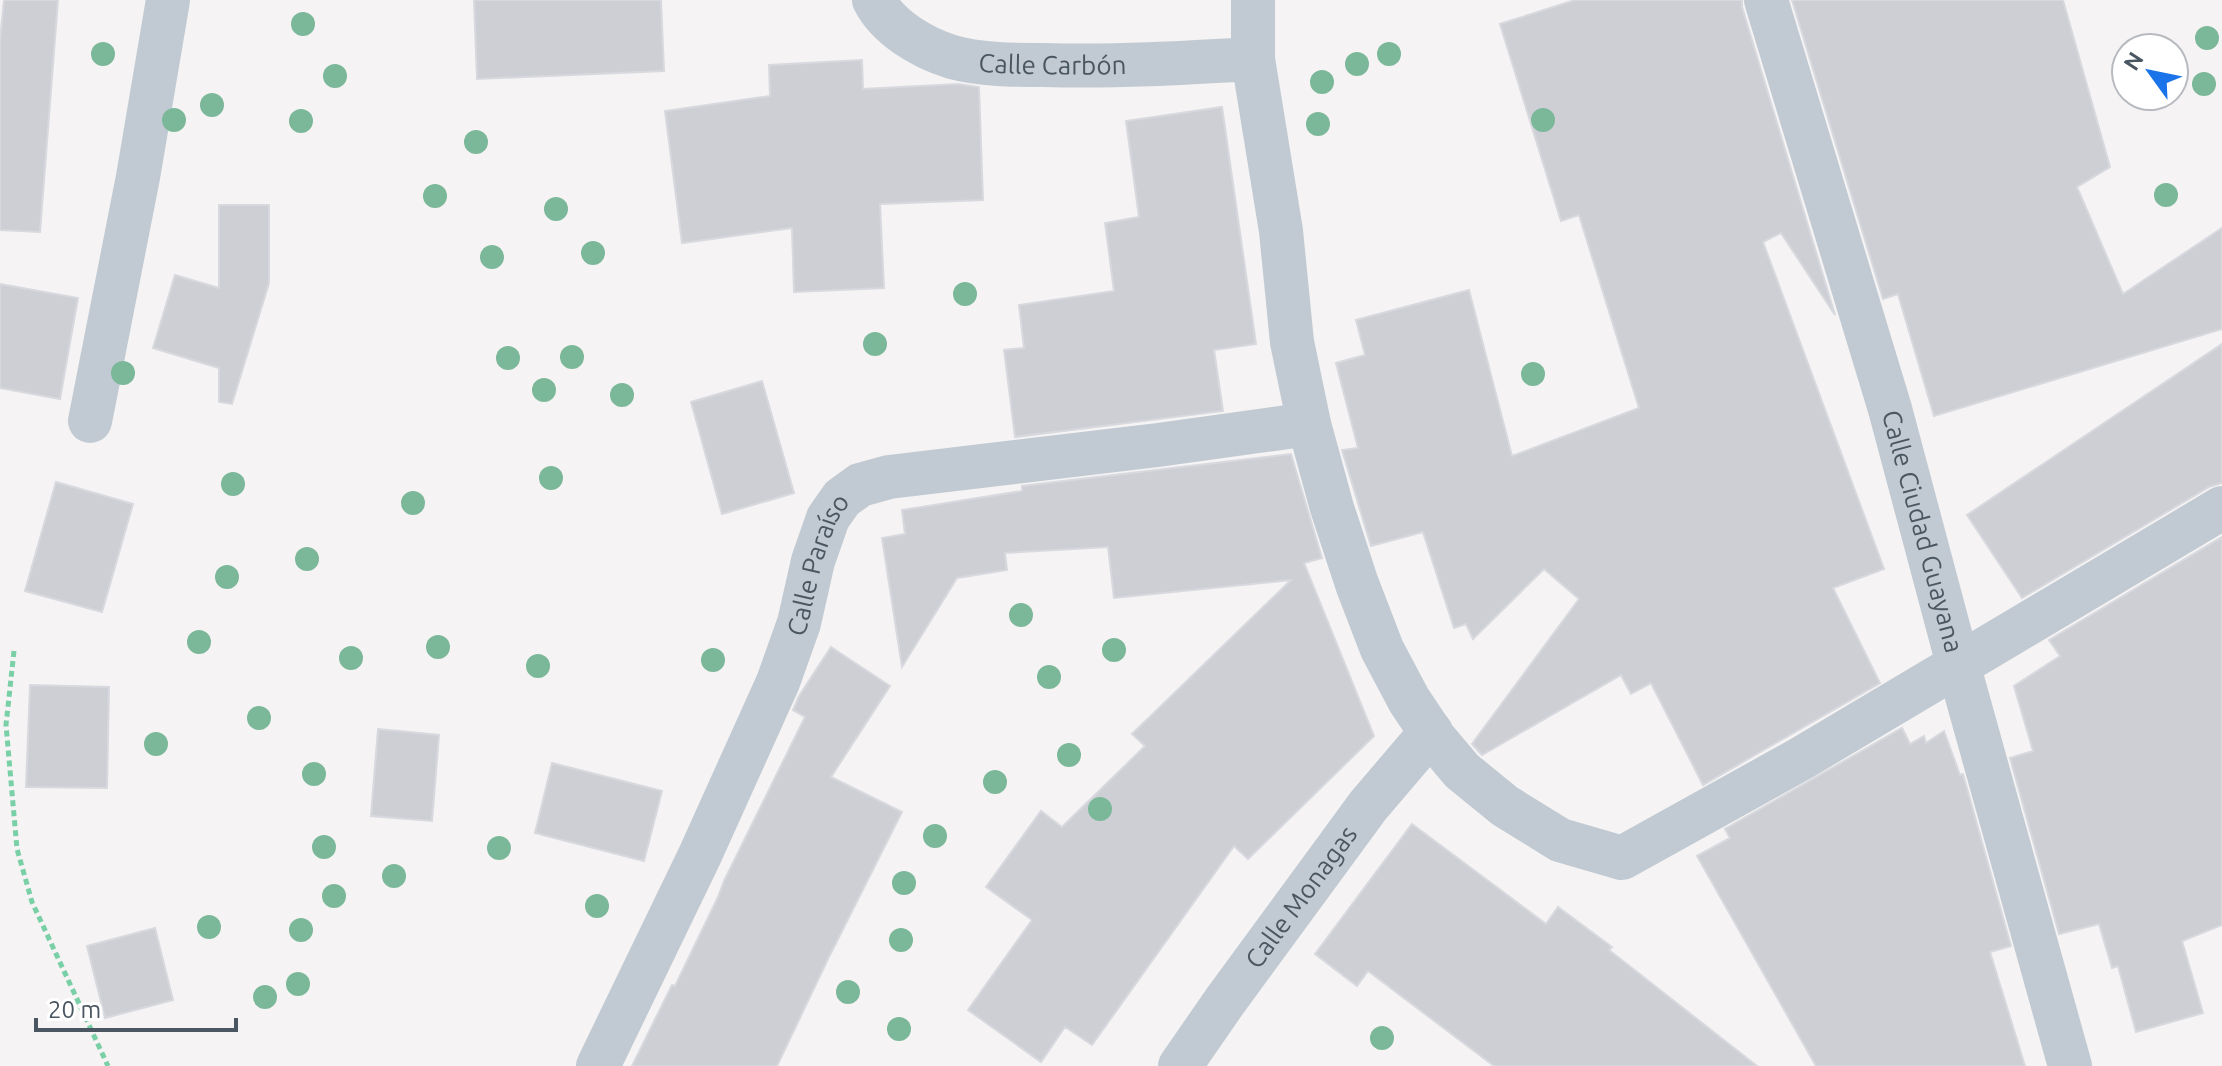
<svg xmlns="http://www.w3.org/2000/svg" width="2222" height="1066" font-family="Ubuntu,sans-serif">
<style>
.building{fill:#cdcfd5;stroke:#d7d9de;stroke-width:2}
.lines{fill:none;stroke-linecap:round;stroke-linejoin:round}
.path{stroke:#7ad0a6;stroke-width:5;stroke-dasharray:6 4;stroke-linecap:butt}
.minor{stroke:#c1cad2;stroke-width:44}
.tree{fill:#7bb799}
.labels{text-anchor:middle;stroke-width:6;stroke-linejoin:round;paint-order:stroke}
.street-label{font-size:26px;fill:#4a5661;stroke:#fff}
</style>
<rect width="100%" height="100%" fill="#f5f3f3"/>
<g class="building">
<polygon points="4,0 58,0 40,232 0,230 0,40"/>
<polygon points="474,0 661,0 664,71 477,79"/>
<polygon points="1575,0 1742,0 1742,7 1835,315 1781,233 1763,242 1884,569 1833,588 1880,683 1703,785 1651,683 1631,694 1621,675 1482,755 1480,753 1472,744 1579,599 1544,569 1473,639 1466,624 1454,628 1423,532 1371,546 1342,450 1358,448 1336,363 1365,355 1356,320 1469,290 1512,456 1639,408 1579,215 1561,221 1500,24"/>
<polygon points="1792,0 2063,0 2110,167 2077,187 2123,294 2222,228 2222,329 1934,416 1898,294 1883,299"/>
<polygon points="862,60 863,89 958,84 979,87 983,200 880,204 884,288 794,292 792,228 682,243 665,111 770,96 769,65"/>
<polygon points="1222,107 1256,344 1214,350 1223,411 1015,437 1004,350 1024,348 1019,305 1114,291 1105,223 1139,217 1126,121"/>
<polygon points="219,205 269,205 269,283 232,404 219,402 219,368 153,348 175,275 219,288"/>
<polygon points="0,284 78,298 60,399 0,388"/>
<polygon points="2222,344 2222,483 2209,487 2022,598 1967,515"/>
<polygon points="762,381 794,493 722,514 691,402"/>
<polygon points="1291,454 1322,558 1304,563 1374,736 1248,859 1234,846 1092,1045 1065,1027 1041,1062 968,1010 1032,920 986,887 1041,811 1062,827 1145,746 1132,734 1291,580 1114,598 1108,547 1005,553 1007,570 957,578 902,667 882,538 905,534 902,510 1022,491 1022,486"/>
<polygon points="56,482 133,504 102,612 25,591"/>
<polygon points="2222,537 2222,925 2182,941 2203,1013 2136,1032 2118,966 2112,968 2099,924 2059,934 2010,758 2033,751 2014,686 2060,656 2049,640"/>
<polygon points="831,647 890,686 831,777 902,812 828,959 777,1066 632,1066 672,985 675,986 718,897 724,881 805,717 793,710 799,696"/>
<polygon points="30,685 109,687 107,788 26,787"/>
<polygon points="1902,728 1910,744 1924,736 1926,743 1944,731 1960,775 1963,774 2011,946 1990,952 2025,1066 1816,1066 1697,856 1730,838 1725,829"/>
<polygon points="378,729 439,735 432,821 371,816"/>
<polygon points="552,763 662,791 644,861 535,833"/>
<polygon points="1412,824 1546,924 1558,907 1612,947 1609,950 1757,1066 1494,1066 1368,971 1357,986 1315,954"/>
<polygon points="155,928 173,1000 105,1018 87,946"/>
</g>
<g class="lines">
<polyline class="path" points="14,651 6,725 17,849 32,902 108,1066"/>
<g class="minor">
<path id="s1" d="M874,0c14,28 49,48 78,57 29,8 62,8 92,8 70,2 140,-2 209,-6"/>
<polyline points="1253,0 1253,59 1281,231 1292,342 1309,424 1332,508 1357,584 1382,649 1409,700 1435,739 1462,771 1505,806 1560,840 1622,858 1802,758 2222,508"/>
<path id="s2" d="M1766,0l124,409 68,255 112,402"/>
<polyline points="90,421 138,177 168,0"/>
<path id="s3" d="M598,1066l102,-211 78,-173 21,-59 14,-62 15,-43 14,-20 18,-13 29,-8 269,-32 151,-21"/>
<path id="s4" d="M1180,1066l45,-65 143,-195 63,-74"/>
</g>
</g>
<g class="tree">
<circle cx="303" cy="24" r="12"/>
<circle cx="2207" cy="38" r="12"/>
<circle cx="103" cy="54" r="12"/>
<circle cx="1389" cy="54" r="12"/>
<circle cx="1357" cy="64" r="12"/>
<circle cx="335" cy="76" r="12"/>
<circle cx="1322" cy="82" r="12"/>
<circle cx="2204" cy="84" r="12"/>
<circle cx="212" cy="105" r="12"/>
<circle cx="174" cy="120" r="12"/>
<circle cx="1543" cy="120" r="12"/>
<circle cx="301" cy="121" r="12"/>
<circle cx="1318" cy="124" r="12"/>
<circle cx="476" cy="142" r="12"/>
<circle cx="2166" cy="195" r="12"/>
<circle cx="435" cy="196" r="12"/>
<circle cx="556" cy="209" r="12"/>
<circle cx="593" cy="253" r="12"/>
<circle cx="492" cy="257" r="12"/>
<circle cx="965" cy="294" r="12"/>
<circle cx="875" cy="344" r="12"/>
<circle cx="572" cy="357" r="12"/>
<circle cx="508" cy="358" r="12"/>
<circle cx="123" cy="373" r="12"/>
<circle cx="1533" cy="374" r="12"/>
<circle cx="544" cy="390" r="12"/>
<circle cx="622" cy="395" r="12"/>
<circle cx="551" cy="478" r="12"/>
<circle cx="233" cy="484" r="12"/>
<circle cx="413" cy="503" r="12"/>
<circle cx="307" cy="559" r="12"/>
<circle cx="227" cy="577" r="12"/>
<circle cx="1021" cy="615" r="12"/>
<circle cx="199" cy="642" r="12"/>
<circle cx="438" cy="647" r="12"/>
<circle cx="1114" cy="650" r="12"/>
<circle cx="351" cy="658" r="12"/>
<circle cx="713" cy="660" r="12"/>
<circle cx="538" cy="666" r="12"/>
<circle cx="1049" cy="677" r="12"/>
<circle cx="259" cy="718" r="12"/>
<circle cx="156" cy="744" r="12"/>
<circle cx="1069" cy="755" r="12"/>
<circle cx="314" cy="774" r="12"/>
<circle cx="995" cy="782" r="12"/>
<circle cx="1100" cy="809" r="12"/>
<circle cx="935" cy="836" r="12"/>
<circle cx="324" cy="847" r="12"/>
<circle cx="499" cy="848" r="12"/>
<circle cx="394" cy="876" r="12"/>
<circle cx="904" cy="883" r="12"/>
<circle cx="334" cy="896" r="12"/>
<circle cx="597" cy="906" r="12"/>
<circle cx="209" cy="927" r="12"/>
<circle cx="301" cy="930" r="12"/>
<circle cx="901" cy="940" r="12"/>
<circle cx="298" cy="984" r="12"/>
<circle cx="848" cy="992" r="12"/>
<circle cx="265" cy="997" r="12"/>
<circle cx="899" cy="1029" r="12"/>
<circle cx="1382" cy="1038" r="12"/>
</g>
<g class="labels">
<g class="street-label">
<text dy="9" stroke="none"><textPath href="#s1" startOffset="200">Calle Carbón</textPath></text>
<text dy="9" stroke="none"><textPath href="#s2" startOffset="554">Calle Ciudad Guayana</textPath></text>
<text dy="9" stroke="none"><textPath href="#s3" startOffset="548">Calle Paraíso</textPath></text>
<text dy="9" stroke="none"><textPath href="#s4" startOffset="208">Calle Monagas</textPath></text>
</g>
</g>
<g transform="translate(2150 72) rotate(303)"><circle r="38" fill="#ffffff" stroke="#b7bbc0" stroke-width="2"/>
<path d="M0-6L14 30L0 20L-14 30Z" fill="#1a73e8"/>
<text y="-12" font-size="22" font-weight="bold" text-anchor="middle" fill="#4a5661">N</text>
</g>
<path d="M36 1018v12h200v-12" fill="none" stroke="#4a5661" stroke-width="4"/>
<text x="48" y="1018" font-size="24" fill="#4a5661" stroke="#ffffff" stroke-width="6" paint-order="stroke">20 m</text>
</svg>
